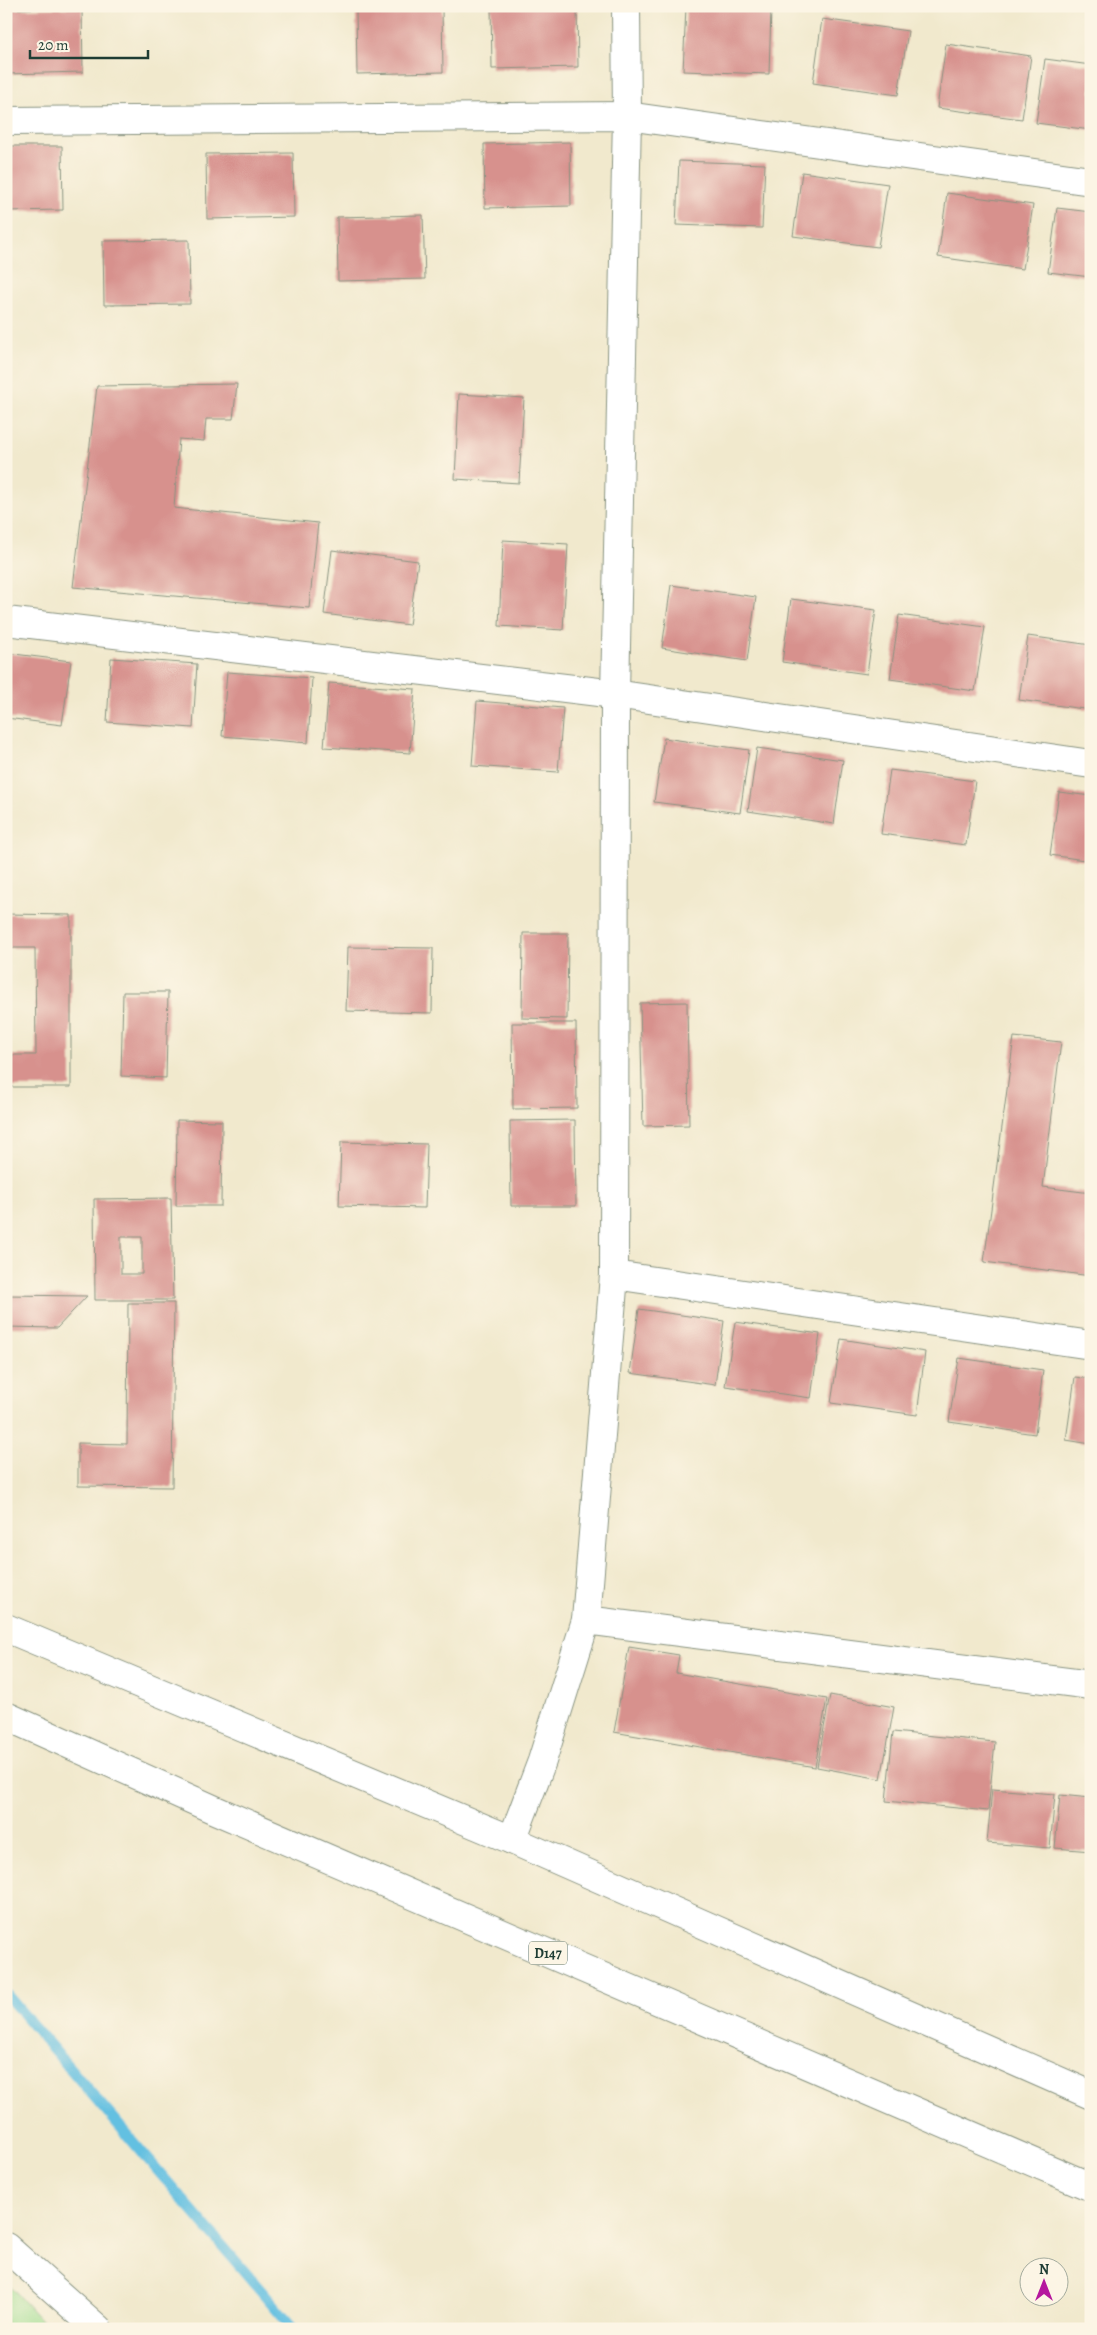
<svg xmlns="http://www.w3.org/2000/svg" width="1097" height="2335" font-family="Alegreya,serif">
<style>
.green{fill:#a1dd90;stroke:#608d62}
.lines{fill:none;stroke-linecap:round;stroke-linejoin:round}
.stream{stroke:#63c0e1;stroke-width:11}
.building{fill:#d7918d;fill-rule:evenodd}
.minor-casing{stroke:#889380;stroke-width:30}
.primary-casing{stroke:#889380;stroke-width:30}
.minor{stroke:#fff;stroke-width:28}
.primary{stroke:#fff;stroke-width:28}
.labels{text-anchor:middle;stroke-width:5;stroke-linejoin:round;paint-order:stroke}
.shield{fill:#fcf5e5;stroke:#617469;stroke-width:1}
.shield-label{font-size:14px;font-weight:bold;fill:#1f3d34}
</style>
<rect width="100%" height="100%" fill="#fcf5e5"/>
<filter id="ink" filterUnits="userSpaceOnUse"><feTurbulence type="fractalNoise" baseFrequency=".02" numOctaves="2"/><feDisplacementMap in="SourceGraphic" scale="10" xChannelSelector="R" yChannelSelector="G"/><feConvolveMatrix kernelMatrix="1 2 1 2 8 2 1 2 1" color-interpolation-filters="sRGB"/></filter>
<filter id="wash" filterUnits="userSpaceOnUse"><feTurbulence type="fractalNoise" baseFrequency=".0096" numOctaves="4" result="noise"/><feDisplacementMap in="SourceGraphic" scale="20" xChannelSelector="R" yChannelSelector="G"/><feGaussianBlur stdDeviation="1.12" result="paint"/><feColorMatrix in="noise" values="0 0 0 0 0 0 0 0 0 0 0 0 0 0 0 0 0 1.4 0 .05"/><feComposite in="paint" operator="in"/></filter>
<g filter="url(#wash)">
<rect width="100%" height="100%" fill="#f1e9cd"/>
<polygon class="green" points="6,2281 49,2329 6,2329"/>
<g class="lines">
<polyline class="stream" points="6,1994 294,2329"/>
</g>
<g id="blocks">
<g class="building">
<polygon points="491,6 577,6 578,67 492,69"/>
<polygon points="686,7 771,10 769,74 683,71"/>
<polygon points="82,8 83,72 6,74 6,9"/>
<polygon points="442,8 443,72 357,74 356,9"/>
<polygon points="822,19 908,31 898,95 813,83"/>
<polygon points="946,44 1031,56 1022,119 937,108"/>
<polygon points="1045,59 1091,65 1091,130 1036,123"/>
<polygon points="570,142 571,206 485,208 484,144"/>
<polygon points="6,146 62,146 63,210 6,211"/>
<polygon points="293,153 294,217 207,219 206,154"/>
<polygon points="679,161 765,164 762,228 676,225"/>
<polygon points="802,172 888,184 878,247 793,236"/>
<polygon points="947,193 1033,205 1023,269 938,257"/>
<polygon points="1057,208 1091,212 1091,277 1048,272"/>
<polygon points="423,215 425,279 338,281 337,217"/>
<polygon points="189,240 190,304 104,305 103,241"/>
<polygon points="237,384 233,419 206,419 204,441 179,439 174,508 318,523 309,608 73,587 97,386"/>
<polygon points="459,394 524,398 519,483 455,479"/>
<polygon points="503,540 568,544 563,630 499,626"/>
<polygon points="332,550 418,561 409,625 324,614"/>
<polygon points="671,585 756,597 747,661 662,648"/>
<polygon points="791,599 876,610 867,674 782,662"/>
<polygon points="899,615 985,627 975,691 890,679"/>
<polygon points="1028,636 1091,645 1091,710 1019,700"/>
<polygon points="6,653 71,661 62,725 6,718"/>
<polygon points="111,658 197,664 193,728 107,722"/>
<polygon points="227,672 312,678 308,743 222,736"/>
<polygon points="329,683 415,689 410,753 324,747"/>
<polygon points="477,701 563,708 558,772 472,766"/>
<polygon points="664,738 749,750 740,813 654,802"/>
<polygon points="757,748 843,760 834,824 748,811"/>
<polygon points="890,770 975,781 966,845 881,834"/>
<polygon points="1059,792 1091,796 1091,861 1050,855"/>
<polygon points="6,914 71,915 71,1087 6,1087 6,1055 36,1055 35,948 6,948"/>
<polygon points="523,933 568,933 567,1019 522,1018"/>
<polygon points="348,947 433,948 432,1013 346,1011"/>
<polygon points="123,992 168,992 166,1078 121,1076"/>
<polygon points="687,1002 689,1125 643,1126 640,1003"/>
<polygon points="512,1023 576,1023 577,1108 513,1109"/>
<polygon points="1014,1037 1061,1042 1043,1187 1091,1193 1091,1276 984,1262"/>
<polygon points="177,1120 222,1121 221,1206 176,1206"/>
<polygon points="575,1120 576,1206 511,1206 510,1121"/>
<polygon points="341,1142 427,1144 425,1208 339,1206"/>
<path d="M171,1198l2,102h-78l-1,-101zM121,1237h21v37h-21z"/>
<polygon points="6,1295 87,1296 57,1328 6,1327"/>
<polygon points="128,1303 174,1303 172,1487 78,1486 78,1443 127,1444"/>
<polygon points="639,1309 724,1321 715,1385 630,1373"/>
<polygon points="735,1322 820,1334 811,1398 725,1386"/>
<polygon points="841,1339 925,1352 917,1415 831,1403"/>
<polygon points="959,1358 1043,1370 1035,1434 949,1422"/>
<polygon points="1075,1377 1091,1379 1091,1444 1066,1440"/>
<polygon points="629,1647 679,1655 676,1673 827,1699 815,1767 614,1732"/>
<polygon points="830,1695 894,1707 881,1779 817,1767"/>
<polygon points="893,1732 995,1742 988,1811 886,1801"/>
<polygon points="992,1789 1055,1794 1050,1848 987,1843"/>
<polygon points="1060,1795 1091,1798 1091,1851 1055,1848"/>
</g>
</g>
</g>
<g filter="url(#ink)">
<use href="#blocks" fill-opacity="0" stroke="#889380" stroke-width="1"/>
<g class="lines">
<defs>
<g id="minor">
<polyline points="6,121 627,116 1091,181"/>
<polyline points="6,621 615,694 1091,764"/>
<polyline points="614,1275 1091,1345"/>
<polyline points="586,1620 1091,1685"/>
<polyline points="512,1840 542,1761 586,1620 614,1275 615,694 627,116 626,6"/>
<polyline points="6,2247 98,2329"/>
</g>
<g id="primary">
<polyline points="6,1628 512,1840 1091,2095"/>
<polyline points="6,1716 215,1810 1091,2187"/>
</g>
</defs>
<use href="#minor" class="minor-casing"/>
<use href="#primary" class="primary-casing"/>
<use href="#minor" class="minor"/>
<use href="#primary" class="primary"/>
</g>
</g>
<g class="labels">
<rect class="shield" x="529" y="1941.5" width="38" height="23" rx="4"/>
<g class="shield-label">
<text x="548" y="1958">D147</text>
</g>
</g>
<rect width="1097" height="2335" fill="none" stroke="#fcf5e5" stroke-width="25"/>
<g transform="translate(1044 2282)"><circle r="24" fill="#fcf5e5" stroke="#a4ab9e"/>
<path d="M0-4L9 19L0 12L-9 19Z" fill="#b5179e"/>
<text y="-8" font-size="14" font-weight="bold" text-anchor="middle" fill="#1f3d34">N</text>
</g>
<path d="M30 50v8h118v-8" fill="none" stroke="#1f3d34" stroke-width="2.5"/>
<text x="38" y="50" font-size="15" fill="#1f3d34" stroke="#fcf5e5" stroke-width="4" paint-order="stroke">20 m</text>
</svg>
